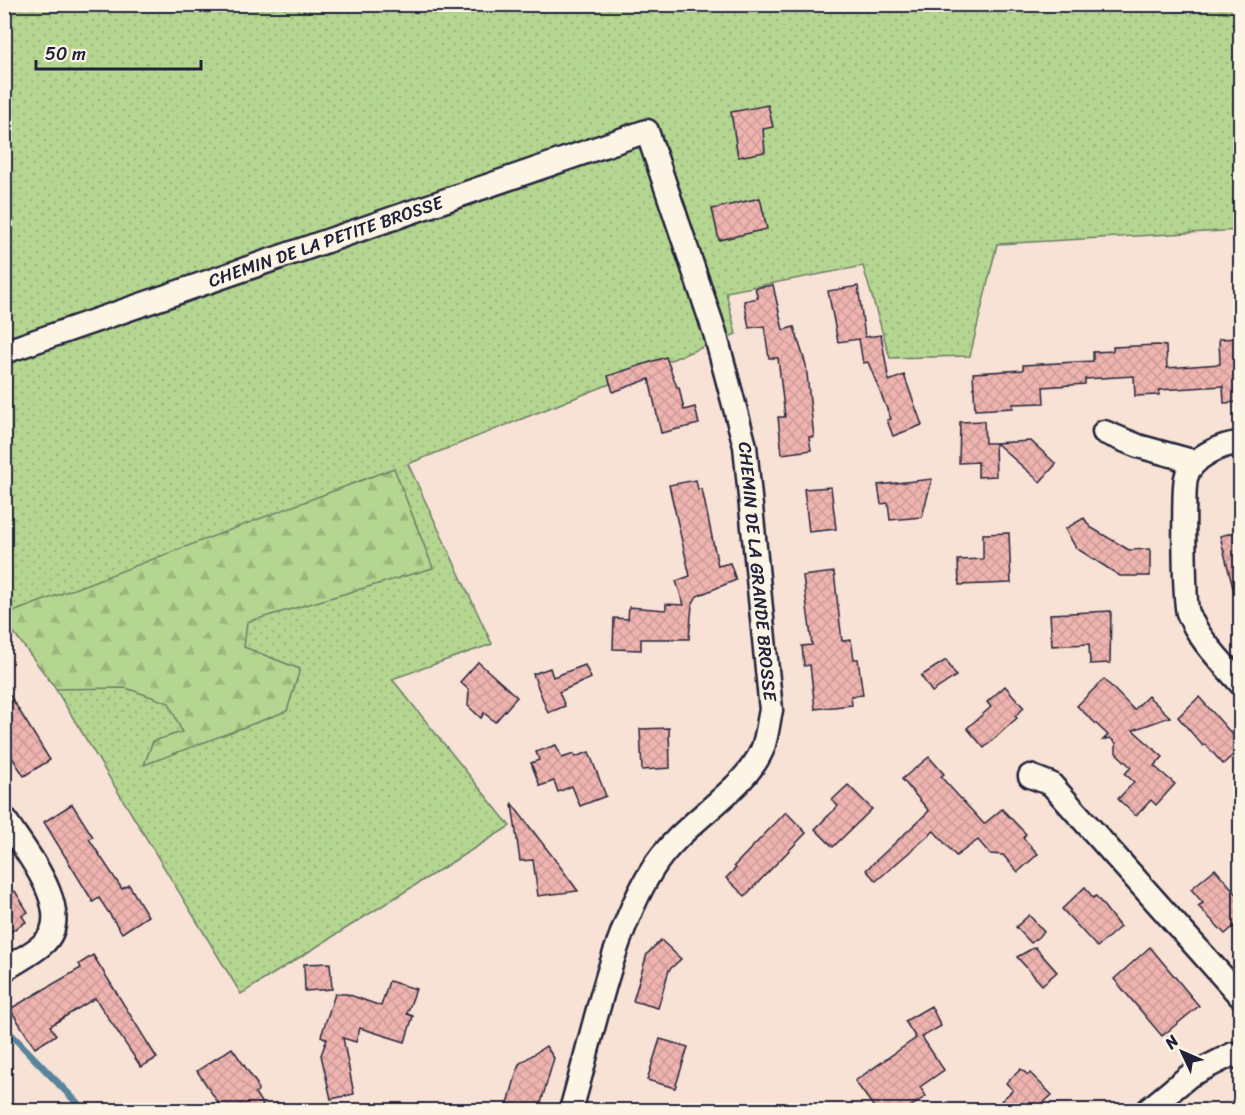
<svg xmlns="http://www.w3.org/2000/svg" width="1245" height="1115" font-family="Sriracha,sans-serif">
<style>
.grass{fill:url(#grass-dots);stroke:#6b7c66;stroke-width:1.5}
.forest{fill:url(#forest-firs);stroke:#6b7c66;stroke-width:1.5}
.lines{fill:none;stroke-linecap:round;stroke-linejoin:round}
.stream{stroke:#58859b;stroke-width:7}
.building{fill:url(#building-cross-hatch);stroke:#22223b;stroke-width:1.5}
.minor-casing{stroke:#22223b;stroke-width:27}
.minor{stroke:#fcf5e5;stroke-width:22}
.labels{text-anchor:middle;stroke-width:4.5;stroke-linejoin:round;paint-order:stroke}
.street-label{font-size:18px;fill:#22223b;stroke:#fcf5e5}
</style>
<defs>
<pattern id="grass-dots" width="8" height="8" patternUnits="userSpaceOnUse" patternTransform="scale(1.5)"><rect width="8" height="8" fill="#b4d690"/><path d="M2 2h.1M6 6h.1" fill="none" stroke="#9ab77d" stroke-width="1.8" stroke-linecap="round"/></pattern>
<pattern id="forest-firs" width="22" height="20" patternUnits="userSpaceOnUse" patternTransform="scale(1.5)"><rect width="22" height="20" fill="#b4d690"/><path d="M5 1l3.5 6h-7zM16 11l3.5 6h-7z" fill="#9ab77d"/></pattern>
<pattern id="building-cross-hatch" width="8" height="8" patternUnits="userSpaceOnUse" patternTransform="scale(1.5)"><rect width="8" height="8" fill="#efb4af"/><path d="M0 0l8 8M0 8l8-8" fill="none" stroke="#cd9a97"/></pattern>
</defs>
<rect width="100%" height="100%" fill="#f8e2d5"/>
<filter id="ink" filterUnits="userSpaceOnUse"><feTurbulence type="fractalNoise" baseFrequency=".0167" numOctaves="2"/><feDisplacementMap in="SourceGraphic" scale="12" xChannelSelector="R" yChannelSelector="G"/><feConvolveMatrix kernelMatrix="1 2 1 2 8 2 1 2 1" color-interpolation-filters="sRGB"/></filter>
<g filter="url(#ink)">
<polygon class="grass" points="5,5 1240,5 1240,230 997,244 970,356 890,358 863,266 726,292 736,334 408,464 492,644 392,679 510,826 241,994 5,606"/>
<polygon class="forest" points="394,468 433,568 247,622 244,647 300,669 287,711 144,765 153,741 182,732 169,703 126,688 56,689 5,621 5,615"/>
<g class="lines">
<polyline class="stream" points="4,1027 84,1110"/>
</g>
<g class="building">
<polygon points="768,105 773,127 763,129 765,152 738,157 731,112"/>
<polygon points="760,198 767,229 719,240 712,209"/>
<polygon points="773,285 783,330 794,327 806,365 814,437 809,437 811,450 782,454 778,417 785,417 778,358 769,358 764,326 749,328 744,301 758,298 755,288"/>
<polygon points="858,286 865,337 881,335 889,381 904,375 922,425 893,436 887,420 891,419 868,362 863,363 859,339 838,342 828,291"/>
<polygon points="1240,338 1240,402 1224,403 1223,386 1159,390 1159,395 1135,396 1134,376 1085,379 1085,384 1043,387 1044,403 1013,404 1013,408 975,410 973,373 1023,370 1023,365 1093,361 1093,352 1113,351 1113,347 1158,345 1166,346 1167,368 1220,364 1219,339"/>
<polygon points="666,357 677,387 679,387 684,410 695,407 699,424 661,433 649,379 613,392 608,376"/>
<polygon points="984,421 985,443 995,443 996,476 978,477 978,462 959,463 960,422"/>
<polygon points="1031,441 1056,464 1040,482 996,443"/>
<polygon points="932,479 922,517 890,520 888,503 881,504 878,485"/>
<polygon points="696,480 698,490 702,489 718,566 730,563 736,580 697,596 692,605 689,639 641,639 641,650 613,649 614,618 628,619 629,607 666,610 666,604 684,605 676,581 690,576 669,485"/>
<polygon points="831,487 836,529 809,532 804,489"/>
<polygon points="1084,518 1090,527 1129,550 1150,549 1150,576 1120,576 1076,548 1065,529"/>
<polygon points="1240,531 1240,588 1233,588 1220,536"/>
<polygon points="1009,533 1011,583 959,585 958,560 983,559 983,534"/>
<polygon points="834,572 842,641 851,640 854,659 858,659 863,695 851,696 852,705 815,709 810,665 804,666 802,646 812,645 803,576"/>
<polygon points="1111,611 1110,663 1090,664 1089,644 1052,646 1050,614"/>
<polygon points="946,660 956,676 932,692 921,676"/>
<polygon points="478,662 517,697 495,722 484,713 481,718 468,706 469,690 460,682"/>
<polygon points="585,665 591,678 559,692 565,706 548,713 533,674 550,668 553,677"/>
<polygon points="1104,679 1134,710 1148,696 1170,717 1133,730 1163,757 1154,766 1175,784 1156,805 1151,800 1136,816 1118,799 1134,782 1125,774 1131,767 1116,753 1116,743 1110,738 1103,740 1108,735 1077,706"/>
<polygon points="4,686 50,760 24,776 4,745"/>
<polygon points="1005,686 1024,708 1015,716 1017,718 984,748 967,728 991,707 987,702"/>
<polygon points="1199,697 1240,743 1240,749 1223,764 1205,744 1203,746 1178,717"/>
<polygon points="669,728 670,768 642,770 640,729"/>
<polygon points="556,745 562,758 574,754 575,757 589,752 606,796 580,806 572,786 558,792 554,781 540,786 531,763 539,760 536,752"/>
<polygon points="929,757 944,774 941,777 984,824 1002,809 1026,834 1023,838 1038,854 1018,872 1003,855 990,854 978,840 956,856 934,831 876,881 866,870 929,811 902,779"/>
<polygon points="848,785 872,809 833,847 815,829 838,806 832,800"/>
<polygon points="72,804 93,837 89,839 122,889 129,885 148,916 122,933 99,898 93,902 44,822"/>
<polygon points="512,804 553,857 578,891 538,896 533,860 520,861"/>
<polygon points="786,812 806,833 745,896 726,878 736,868 734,866"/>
<polygon points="1215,869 1240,898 1240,921 1225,934 1198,906 1203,903 1191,889"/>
<polygon points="4,884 10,895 15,891 28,912 22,916 26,922 4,936"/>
<polygon points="1085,887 1093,898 1096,896 1120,927 1097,947 1062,909"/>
<polygon points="1029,915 1044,932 1031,943 1016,927"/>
<polygon points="661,940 681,959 669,970 658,1008 633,1001 647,954"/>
<polygon points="1035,947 1057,972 1042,985 1017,957"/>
<polygon points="1150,947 1199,1006 1162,1036 1114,979"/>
<polygon points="93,955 157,1058 141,1067 95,998 50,1026 56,1035 35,1048 10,1009 81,968 79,964"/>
<polygon points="330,963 332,989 305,991 304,964"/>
<polygon points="389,981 416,989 407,1014 413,1016 405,1042 360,1028 356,1042 343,1038 354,1094 331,1099 321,1055 327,1039 321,1036 335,994 347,994 381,1006"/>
<polygon points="931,1006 941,1026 922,1037 944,1070 920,1087 926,1096 906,1110 876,1110 855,1081 916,1038 905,1021"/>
<polygon points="660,1039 688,1047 675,1088 647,1080"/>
<polygon points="546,1046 554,1058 539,1110 517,1110 507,1107 519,1064"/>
<polygon points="232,1048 257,1084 258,1091 255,1093 266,1110 223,1110 197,1071"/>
<polygon points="1021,1069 1028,1075 1030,1073 1052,1095 1035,1110 1010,1110 1001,1101 1013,1090 1006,1083"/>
</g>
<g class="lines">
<defs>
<g id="minor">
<path id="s1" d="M4,352l643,-221 68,202 30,113 26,264c-3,13 -4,28 -9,40 -18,42 -84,75 -110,120 -41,66 -59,165 -81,240"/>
<polyline points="1104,432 1138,446 1196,462"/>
<path d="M1240,443c-18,1 -49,14 -54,35 -3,13 -2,125 2,135 11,27 33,48 52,70"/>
<polyline points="1030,776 1051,784 1240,996"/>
<path d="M4,818c19,30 74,95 39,126 -11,10 -26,17 -39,26"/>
<polyline points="1148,1110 1189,1076 1233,1054 1240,1058"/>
</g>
</defs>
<use href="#minor" class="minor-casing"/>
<use href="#minor" class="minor"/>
</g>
</g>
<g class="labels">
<g class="street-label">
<text dy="6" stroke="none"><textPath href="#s1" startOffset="340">CHEMIN DE LA PETITE BROSSE</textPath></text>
<text dy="6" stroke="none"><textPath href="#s1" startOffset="1136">CHEMIN DE LA GRANDE BROSSE</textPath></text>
</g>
</g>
<rect width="1245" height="1115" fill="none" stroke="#fcf5e5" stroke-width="24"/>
<rect x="12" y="12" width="1221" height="1091" fill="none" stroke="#22223b" stroke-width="2" filter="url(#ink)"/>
<g transform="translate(1182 1052) rotate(314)" stroke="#fcf5e5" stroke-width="4.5" paint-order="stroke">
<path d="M0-4.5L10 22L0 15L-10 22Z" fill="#22223b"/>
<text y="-9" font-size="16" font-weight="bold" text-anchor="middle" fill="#22223b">N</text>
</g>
<path d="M36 60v9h165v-9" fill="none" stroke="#22223b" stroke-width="3"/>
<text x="45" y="60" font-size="18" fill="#22223b" stroke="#fcf5e5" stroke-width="4.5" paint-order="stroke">50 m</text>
</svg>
